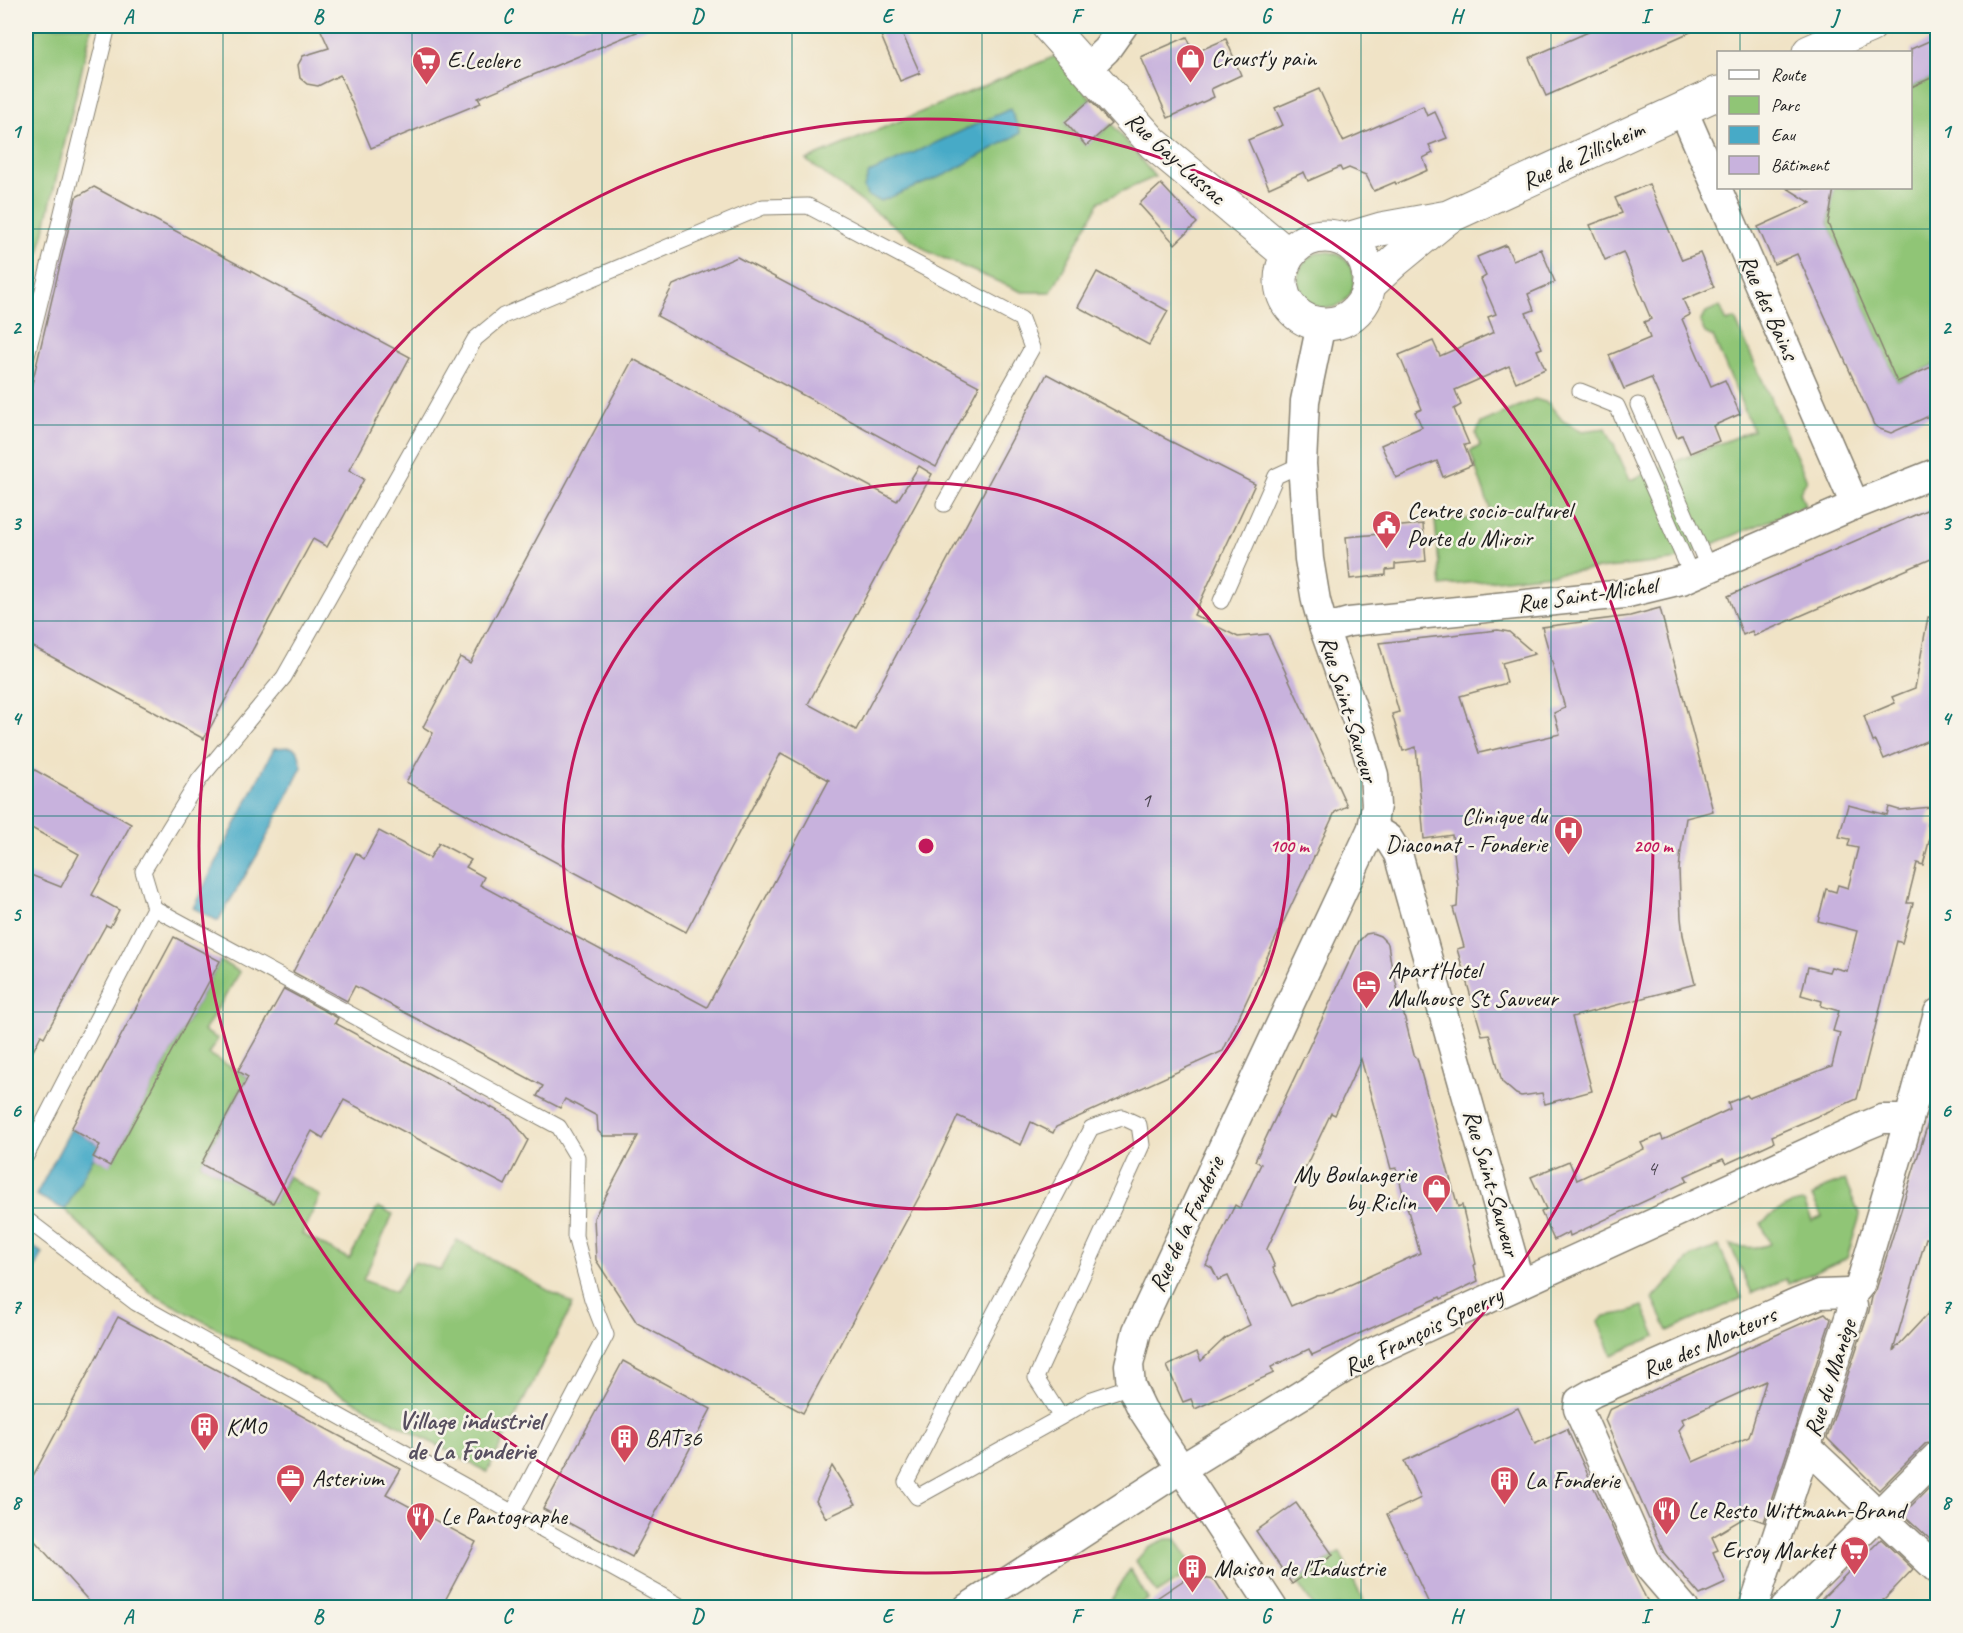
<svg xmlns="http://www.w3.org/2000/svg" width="1963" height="1633" font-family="Caveat,sans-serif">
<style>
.green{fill:#90c576;stroke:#567049;stroke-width:1.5}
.water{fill:#47aac7;stroke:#326372;stroke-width:1.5}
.building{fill:#c8b2dd;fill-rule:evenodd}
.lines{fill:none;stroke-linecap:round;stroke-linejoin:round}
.lane-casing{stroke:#868071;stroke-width:17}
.street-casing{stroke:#868071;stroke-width:31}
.secondary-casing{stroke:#868071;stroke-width:35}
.lane{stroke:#fff;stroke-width:15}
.street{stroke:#fff;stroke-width:28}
.secondary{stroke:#fff;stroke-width:33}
.grid{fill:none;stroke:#0f766e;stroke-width:1.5;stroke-opacity:0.55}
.ring{fill:none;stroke:#c2185b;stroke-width:3}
.labels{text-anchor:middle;stroke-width:5;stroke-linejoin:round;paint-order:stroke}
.number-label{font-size:21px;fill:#47424c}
.poi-label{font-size:24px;fill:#1c1c1c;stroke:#f7f3e8;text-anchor:start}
.street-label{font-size:24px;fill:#1c1c1c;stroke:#f7f3e8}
.neighbourhood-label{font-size:26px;font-weight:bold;fill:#585060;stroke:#f7f3e8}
.centre{fill:#c2185b;stroke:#f7f3e8;stroke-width:3}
.ring-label{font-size:18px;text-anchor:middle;font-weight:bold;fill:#c2185b;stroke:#f7f3e8;stroke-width:5;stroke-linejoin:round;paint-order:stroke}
.neatline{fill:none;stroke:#0f766e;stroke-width:2}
.grid-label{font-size:20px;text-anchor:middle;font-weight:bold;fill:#0f766e}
</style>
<rect width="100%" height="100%" fill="#f7f3e8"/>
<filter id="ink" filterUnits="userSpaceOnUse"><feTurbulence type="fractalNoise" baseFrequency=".0167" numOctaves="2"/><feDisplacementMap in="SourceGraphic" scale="12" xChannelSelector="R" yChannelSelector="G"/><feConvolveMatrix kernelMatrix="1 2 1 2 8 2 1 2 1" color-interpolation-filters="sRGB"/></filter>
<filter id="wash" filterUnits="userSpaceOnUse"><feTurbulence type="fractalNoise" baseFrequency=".008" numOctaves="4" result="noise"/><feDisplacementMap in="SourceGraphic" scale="24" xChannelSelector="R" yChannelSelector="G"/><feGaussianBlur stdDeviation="1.35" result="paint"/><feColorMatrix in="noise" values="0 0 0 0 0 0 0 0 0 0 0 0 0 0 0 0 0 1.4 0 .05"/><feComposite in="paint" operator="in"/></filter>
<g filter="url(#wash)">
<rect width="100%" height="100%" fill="#f0e3c6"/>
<g class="green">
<polygon points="36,26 92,26 26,308 26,72"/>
<polygon points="1058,55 1091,99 1065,123 1086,146 1112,124 1155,177 1100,201 1051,292 1022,292 929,252 806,160"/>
<polygon points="1937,75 1937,364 1897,382 1828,224 1834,188 1910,188 1911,87"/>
<circle cx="1326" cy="280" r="28"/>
<polygon points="1720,306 1727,322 1735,319 1807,480 1800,492 1805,506 1672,561 1441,586 1435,521 1491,517 1489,506 1470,451 1480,446 1476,434 1481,423 1535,399 1548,403 1563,421 1582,431 1606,428 1630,480 1753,430 1713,337 1705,333 1700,322 1706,312"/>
<polygon points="220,961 240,972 204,1031 218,1039 208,1054 248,1077 201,1164 273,1203 282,1187 283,1188 288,1176 320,1196 302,1234 349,1259 378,1207 393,1214 363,1280 395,1292 414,1262 441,1270 457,1240 573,1304 487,1472 152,1294 65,1210 93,1157 110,1165"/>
<path d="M1845,1180l15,36 -13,42 -59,26 -2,-5 -34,14 -22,-48c13,3 27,4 40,-1l-9,-21c13,-10 26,-20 43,-21l8,19 10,-4 -10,-21 14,-9z"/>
<polygon points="1719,1246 1742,1298 1668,1331 1653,1299 1691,1257"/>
<polygon points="1643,1306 1656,1336 1612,1355 1598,1321 1605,1316 1624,1313"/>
<polygon points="1166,1539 1176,1539 1195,1569 1157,1593 1136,1561 1148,1547"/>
<polygon points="1340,1552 1366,1607 1314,1607 1296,1581"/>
<polygon points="1130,1569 1148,1599 1134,1607 1103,1607 1113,1597"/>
</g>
<g class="water">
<polygon points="1010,109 1021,133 947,174 881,201 867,196 864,187 869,173"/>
<polygon points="291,747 298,751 302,767 258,854 218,921 193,908 274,748"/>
<polygon points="71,1129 100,1145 65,1210 36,1195"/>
<polygon points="26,1243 43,1253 26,1285"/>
</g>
<g id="blocks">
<g class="building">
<polygon points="319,26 651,26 478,98 481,103 371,148 340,75 318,86 307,84 300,78 298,65 303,56 329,48"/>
<polygon points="877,26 899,26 920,73 900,81"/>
<polygon points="1602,26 1704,26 1546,96 1529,58"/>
<polygon points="1187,37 1194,53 1226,39 1241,75 1211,89 1214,97 1168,118 1141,57"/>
<polygon points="1938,37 1938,75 1911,87 1911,49"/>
<polygon points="1319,89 1343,141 1423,106 1427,116 1435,112 1447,138 1429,145 1433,153 1423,158 1428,170 1396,184 1395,182 1374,191 1366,175 1349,168 1342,171 1340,167 1308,181 1304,172 1269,188 1248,140 1283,125 1275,108"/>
<polygon points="1090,100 1111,124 1086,146 1065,122"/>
<polygon points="1161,184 1197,223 1175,244 1139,204"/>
<polygon points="1649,184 1682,260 1700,253 1714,287 1683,300 1690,315 1682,319 1711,386 1725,380 1740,414 1713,426 1719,441 1690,453 1682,435 1677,437 1651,378 1624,389 1609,355 1650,338 1644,322 1651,319 1623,252 1605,260 1590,225 1622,213 1615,198"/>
<polygon points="94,187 410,357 349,470 364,479 327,547 313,539 204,739 26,643 26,409 76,197"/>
<polygon points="1787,188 1834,188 1828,224 1897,382 1938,364 1938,412 1891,433 1880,429 1874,425 1797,254 1774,264 1758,227 1811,203"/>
<polygon points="1506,245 1513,260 1541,249 1555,282 1528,294 1534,310 1526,313 1542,348 1537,350 1545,369 1516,382 1509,366 1455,390 1461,405 1454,409 1469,444 1464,445 1472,465 1443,477 1437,461 1396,478 1381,445 1422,427 1415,412 1422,409 1399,355 1433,341 1440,356 1494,332 1488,317 1496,314 1481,279 1486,276 1477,257"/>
<polygon points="737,257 979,386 936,467 657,316 673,285"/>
<polygon points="1097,272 1168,311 1149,345 1078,307"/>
<polygon points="633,359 897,501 919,466 932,474 808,704 856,730 1047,374 1164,437 1164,438 1255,484 1194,615 1238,637 1268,634 1347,806 1335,812 1223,1051 1056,1127 1053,1133 1031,1122 1021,1145 958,1116 925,1186 803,1413 637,1323 596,1260 594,1218 638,1136 603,1136 598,1131 597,1116 565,1099 560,1108 537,1096 543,1086 355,986 347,1001 293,972 356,853 364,859 379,831 430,858 439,843 471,860 466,867 484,877 480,885 707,1007 829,780 781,753 686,932 406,782 433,733 423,727 460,657 470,663"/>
<polygon points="1938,505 1938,556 1754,636 1752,631 1743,635 1728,596"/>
<polygon points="1423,524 1426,561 1395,564 1395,569 1386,570 1386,575 1350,579 1346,537 1391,533 1391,527"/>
<polygon points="1660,608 1713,811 1686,818 1681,850 1679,870 1681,918 1683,935 1695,984 1572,1017 1592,1091 1545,1104 1542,1093 1521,1096 1516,1094 1502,1082 1489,1034 1482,1035 1457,949 1464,947 1453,908 1457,907 1458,887 1452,835 1424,839 1416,747 1403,751 1392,714 1399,712 1379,643 1498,630 1509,632 1535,654 1502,663 1507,683 1460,696 1479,753 1560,734 1554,713 1565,708 1542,627 1630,616"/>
<polygon points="1928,617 1938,618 1938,736 1884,759 1876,741 1873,742 1864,716 1895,703 1892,697 1915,688"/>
<polygon points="26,765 131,824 92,895 119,910 110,927 106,925 44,1037 41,1035 26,1065 26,873 61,887 79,854 26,825"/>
<polygon points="1848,805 1887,815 1889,807 1899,810 1931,807 1927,825 1933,826 1923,865 1917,863 1907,903 1913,903 1902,943 1897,941 1857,1099 1772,1136 1774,1142 1726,1164 1723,1159 1685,1176 1688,1181 1570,1236 1569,1232 1554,1240 1541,1212 1546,1209 1531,1177 1569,1161 1577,1180 1644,1149 1641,1143 1661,1135 1663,1140 1730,1109 1728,1103 1747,1095 1749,1098 1832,1066 1840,1033 1833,1031 1839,1011 1821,1006 1822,1001 1801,995 1808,967 1829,972 1831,967 1847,971 1857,931 1818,921 1826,889 1836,892 1838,885 1848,888 1858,848 1848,846 1850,839 1839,837"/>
<path d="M1372,933l8,3 8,8 3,19 23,92 3,3 41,149 4,-2 14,59 -2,1 4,16 -37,18 -1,-2 -128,58 -3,-6 -38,18 3,6 -79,36 -4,-10 -8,3 -16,-36 30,-14 4,9 24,-23 25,-13 -22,-49 -10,4 -6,-12 -6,-3 29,-60 5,3 21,-44 -6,-3 104,-220 7,-7zM1361,1059l30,110 5,-1 24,85 -88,40 -16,2 -25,11 -18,-38 2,-1 -8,-18 64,-136 4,2z"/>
<polygon points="174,937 220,961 110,1166 93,1157 100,1145 71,1129"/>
<polygon points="284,989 338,1018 335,1023 511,1118 528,1140 505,1185 344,1100 323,1138 312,1131 273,1203 201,1164 248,1077 238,1071"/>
<polygon points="1934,1104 1938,1105 1938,1217 1930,1239 1926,1238 1893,1351 1938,1303 1938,1439 1926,1443 1879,1490 1827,1438 1869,1311 1872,1297 1876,1290"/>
<path d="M1825,1313l6,6 -67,203 -17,-6 -35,21 6,13 -5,2 13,31 -26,12 -36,-42 -59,-133 4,-10zM1766,1381l-17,56 -56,25 -14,-32 5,-6 -2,-5z"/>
<polygon points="118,1317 401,1469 386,1494 476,1542 441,1608 95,1608 26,1531 26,1489"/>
<polygon points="623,1361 711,1409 632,1557 543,1509"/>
<polygon points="1518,1408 1535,1444 1567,1429 1633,1573 1651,1608 1431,1608 1387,1514 1421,1498 1404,1461"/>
<polygon points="832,1466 856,1504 826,1518 816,1501"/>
<polygon points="1938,1479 1938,1539 1934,1543 1903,1514"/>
<polygon points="1296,1503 1333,1555 1292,1584 1256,1531"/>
<polygon points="1881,1539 1913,1569 1893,1590 1875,1608 1813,1608"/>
<polygon points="1190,1576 1215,1580 1233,1608 1142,1608"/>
</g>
</g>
</g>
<g filter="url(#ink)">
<use href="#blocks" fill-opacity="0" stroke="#868071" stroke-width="1.5"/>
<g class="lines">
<defs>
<g id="lane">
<polyline points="26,359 108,26"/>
<polyline points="1580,391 1617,406 1692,576"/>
<polyline points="1638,405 1709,569"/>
<polyline points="1221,601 1276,476 1302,464"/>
<polyline points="154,908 559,1127 577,1157 575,1236 592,1299 606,1335 513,1512"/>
<polyline points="26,1156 154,908 143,871 199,780 284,677 475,339 503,316 763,207 808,206 1021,319 1032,348 944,504"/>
<polyline points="26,1219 136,1303 684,1608"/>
<polyline points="1061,1417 1036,1378 1142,1145 1139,1125 1122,1117 1091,1128 906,1482 917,1497 1061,1417 1092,1399 1131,1386"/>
</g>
<g id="street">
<polyline points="1086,69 1106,50 1123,26"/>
<polyline points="1683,110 1855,505"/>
<polyline points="1324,629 1349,622 1624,594 1682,580 1855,505 1938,472"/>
<polyline points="1372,828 1388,838 1398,854 1520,1284"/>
<polyline points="1849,1293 1855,1291 1860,1285 1909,1119 1938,1013"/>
<polyline points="1807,1447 1938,1570"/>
<polyline points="967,1608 1181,1469 1366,1355 1865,1126 1882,1119 1909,1119"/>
<polyline points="1273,1608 1142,1409 1131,1386 1129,1365 1137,1331 1372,828 1376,806 1374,775 1361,732 1324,629 1316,601 1309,559 1302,464 1305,401 1321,324"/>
<polyline points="1684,1608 1648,1566 1578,1409 1579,1401 1593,1393 1797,1303 1820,1294 1849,1293"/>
<polyline points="1753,1608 1853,1306 1849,1293"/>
<polyline points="1785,1608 1938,1455"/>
</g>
<g id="secondary">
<polyline points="1048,26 1153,143 1288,255"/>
<polyline points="1809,52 1870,26"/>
<circle cx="1325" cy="280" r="44"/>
<polyline points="1344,240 1381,229 1448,217 1718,93"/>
<polyline points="1369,285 1396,260 1447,218"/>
</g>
</defs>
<use href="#lane" class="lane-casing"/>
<use href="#street" class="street-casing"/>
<use href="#secondary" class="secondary-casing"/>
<use href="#lane" class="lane"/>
<use href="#street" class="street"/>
<use href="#secondary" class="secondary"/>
</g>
</g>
<path class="grid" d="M223,26v1582M412,26v1582M602,26v1582M792,26v1582M982,26v1582M1171,26v1582M1361,26v1582M1551,26v1582M1740,26v26M1740,188v1420M26,229h1912M26,425h1912M26,621h1912M26,816h1912M26,1012h1912M26,1208h1912M26,1404h1912"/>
<g class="ring">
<circle cx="926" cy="846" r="363"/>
<circle cx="926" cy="846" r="727"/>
</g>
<defs>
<symbol id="shop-pin" viewBox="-11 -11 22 30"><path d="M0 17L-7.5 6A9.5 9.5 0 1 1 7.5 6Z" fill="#d1495b" stroke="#f7f3e8"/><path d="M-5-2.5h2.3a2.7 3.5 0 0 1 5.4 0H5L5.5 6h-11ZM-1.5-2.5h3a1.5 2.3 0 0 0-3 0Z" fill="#fff"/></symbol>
<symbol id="supermarket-pin" viewBox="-11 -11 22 30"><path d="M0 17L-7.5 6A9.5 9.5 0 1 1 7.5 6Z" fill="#d1495b" stroke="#f7f3e8"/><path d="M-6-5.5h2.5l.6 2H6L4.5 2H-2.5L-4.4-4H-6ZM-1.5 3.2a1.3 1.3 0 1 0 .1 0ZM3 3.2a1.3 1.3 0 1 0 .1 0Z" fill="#fff"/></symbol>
<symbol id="civic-pin" viewBox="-11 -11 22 30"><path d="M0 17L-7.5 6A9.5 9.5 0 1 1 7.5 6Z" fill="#d1495b" stroke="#f7f3e8"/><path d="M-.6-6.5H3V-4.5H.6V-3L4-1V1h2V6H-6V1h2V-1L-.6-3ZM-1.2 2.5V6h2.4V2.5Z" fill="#fff"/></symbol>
<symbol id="hospital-pin" viewBox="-11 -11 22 30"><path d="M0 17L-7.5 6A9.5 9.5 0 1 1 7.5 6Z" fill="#d1495b" stroke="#f7f3e8"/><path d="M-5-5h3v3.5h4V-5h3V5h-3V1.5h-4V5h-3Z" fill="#fff"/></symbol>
<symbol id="hotel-pin" viewBox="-11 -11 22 30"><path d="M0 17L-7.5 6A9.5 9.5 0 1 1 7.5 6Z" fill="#d1495b" stroke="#f7f3e8"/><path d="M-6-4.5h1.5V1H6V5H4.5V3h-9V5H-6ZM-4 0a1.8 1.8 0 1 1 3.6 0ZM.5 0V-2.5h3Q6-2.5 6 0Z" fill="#fff"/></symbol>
<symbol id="building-pin" viewBox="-11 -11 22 30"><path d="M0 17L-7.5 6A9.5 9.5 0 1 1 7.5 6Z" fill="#d1495b" stroke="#f7f3e8"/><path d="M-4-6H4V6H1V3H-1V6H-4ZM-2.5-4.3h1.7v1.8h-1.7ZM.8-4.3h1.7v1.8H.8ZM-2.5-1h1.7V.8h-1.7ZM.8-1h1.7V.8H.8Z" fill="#fff"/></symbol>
<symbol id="office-pin" viewBox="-11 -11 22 30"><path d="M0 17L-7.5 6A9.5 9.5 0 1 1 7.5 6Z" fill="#d1495b" stroke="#f7f3e8"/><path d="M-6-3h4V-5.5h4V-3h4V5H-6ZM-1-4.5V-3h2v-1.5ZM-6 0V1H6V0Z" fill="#fff"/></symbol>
<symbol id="restaurant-pin" viewBox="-11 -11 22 30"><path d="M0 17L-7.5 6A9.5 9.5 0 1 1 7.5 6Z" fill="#d1495b" stroke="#f7f3e8"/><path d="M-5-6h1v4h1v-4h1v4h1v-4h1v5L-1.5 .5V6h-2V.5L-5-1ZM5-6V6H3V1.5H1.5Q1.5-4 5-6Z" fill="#fff"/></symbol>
</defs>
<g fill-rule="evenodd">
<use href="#shop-pin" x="1174" y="42" width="33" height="45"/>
<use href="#supermarket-pin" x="410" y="44" width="33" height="45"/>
<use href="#civic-pin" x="1370" y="508" width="33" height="45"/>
<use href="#hospital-pin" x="1552" y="814" width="33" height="45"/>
<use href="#hotel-pin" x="1350" y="968" width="33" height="45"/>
<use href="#shop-pin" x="1420" y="1172" width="33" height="45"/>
<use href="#building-pin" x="188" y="1410" width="33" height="45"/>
<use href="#building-pin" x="608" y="1422" width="33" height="45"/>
<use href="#office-pin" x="274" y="1462" width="33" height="45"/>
<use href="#building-pin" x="1488" y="1464" width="33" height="45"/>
<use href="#restaurant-pin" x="1650" y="1494" width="33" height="45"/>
<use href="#restaurant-pin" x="404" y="1500" width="33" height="45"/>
<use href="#supermarket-pin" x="1838" y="1534" width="33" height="45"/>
<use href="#building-pin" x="1176" y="1552" width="33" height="45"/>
</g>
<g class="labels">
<g class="number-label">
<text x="1146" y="807">1</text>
<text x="1652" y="1175">4</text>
</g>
<g class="poi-label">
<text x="1211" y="66">Croust'y pain</text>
<text x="447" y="68">E.Leclerc</text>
<text x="1407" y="518">Centre socio-culturel<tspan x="1407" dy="28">Porte du Miroir</tspan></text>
<text x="1547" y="824" text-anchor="end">Clinique du<tspan x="1547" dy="28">Diaconat - Fonderie</tspan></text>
<text x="1388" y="978">Apart'Hotel<tspan x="1388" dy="28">Mulhouse St Sauveur</tspan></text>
<text x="1416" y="1182" text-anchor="end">My Boulangerie<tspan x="1416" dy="28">by Riclin</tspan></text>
<text x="226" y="1434">KM0</text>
<text x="645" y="1446">BAT36</text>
<text x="312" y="1486">Asterium</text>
<text x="1525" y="1488">La Fonderie</text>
<text x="1688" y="1518">Le Resto Wittmann-Brand</text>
<text x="441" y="1524">Le Pantographe</text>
<text x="1834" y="1558" text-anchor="end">Ersoy Market</text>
<text x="1214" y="1576">Maison de l'Industrie</text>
</g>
<g class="street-label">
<text transform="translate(1583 155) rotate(-25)" y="8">Rue de Zillisheim</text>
<text transform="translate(1176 158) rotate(42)" y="8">Rue Gay-Lussac</text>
<text transform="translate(1769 307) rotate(66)" y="8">Rue des Bains</text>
<text transform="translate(1587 594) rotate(-8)" y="8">Rue Saint-Michel</text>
<text transform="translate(1349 709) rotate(73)" y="8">Rue Saint-Sauveur</text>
<text transform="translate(1492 1183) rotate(74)" y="8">Rue Saint-Sauveur</text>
<text transform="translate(1186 1224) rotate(-65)" y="8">Rue de la Fonderie</text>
<text transform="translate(1423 1331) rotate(-26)" y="8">Rue François Spoerry</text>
<text transform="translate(1709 1342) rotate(-24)" y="8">Rue des Monteurs</text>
<text transform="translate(1830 1378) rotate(-72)" y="8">Rue du Manège</text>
</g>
<g class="neighbourhood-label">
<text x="471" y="1429">Village industriel<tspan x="471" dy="30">de La Fonderie</tspan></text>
</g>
</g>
<circle cx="926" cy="846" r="9" class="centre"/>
<g class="ring-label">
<text x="1289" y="852">100 m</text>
<text x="1653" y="852">200 m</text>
</g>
<rect width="1963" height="1633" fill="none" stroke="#f7f3e8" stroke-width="66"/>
<rect x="1717" y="51" width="195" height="138" fill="#f7f3e8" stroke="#9f9d96" stroke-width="1.5"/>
<rect x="1729" y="70" width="30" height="9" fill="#ffffff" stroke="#9f9d96" stroke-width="1.5"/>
<text x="1771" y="81" font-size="18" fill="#1c1c1c">Route</text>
<rect x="1729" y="96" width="30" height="18" fill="#90c576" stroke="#9f9d96" stroke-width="1.5"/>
<text x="1771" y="111" font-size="18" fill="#1c1c1c">Parc</text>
<rect x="1729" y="126" width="30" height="18" fill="#47aac7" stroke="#9f9d96" stroke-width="1.5"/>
<text x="1771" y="141" font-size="18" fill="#1c1c1c">Eau</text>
<rect x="1729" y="156" width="30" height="18" fill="#c8b2dd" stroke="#9f9d96" stroke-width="1.5"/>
<text x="1771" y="171" font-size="18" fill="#1c1c1c">Bâtiment</text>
<rect x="33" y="33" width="1897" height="1567" class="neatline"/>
<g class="grid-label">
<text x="128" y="23">A</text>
<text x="318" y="23">B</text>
<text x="507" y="23">C</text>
<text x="697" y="23">D</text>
<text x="887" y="23">E</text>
<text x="1076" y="23">F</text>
<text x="1266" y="23">G</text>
<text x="1456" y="23">H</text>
<text x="1645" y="23">I</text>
<text x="1835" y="23">J</text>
<text x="16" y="138">1</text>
<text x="1946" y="138">1</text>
<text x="16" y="334">2</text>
<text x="1946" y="334">2</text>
<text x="16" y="530">3</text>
<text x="1946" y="530">3</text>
<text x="16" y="725">4</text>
<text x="1946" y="725">4</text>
<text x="16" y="921">5</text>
<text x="1946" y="921">5</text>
<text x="16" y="1117">6</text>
<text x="1946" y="1117">6</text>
<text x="16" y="1313">7</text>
<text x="1946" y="1313">7</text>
<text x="16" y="1509">8</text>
<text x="1946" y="1509">8</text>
<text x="128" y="1623">A</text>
<text x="318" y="1623">B</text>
<text x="507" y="1623">C</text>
<text x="697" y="1623">D</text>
<text x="887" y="1623">E</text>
<text x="1076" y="1623">F</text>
<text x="1266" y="1623">G</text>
<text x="1456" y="1623">H</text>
<text x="1645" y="1623">I</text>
<text x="1835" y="1623">J</text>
</g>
</svg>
